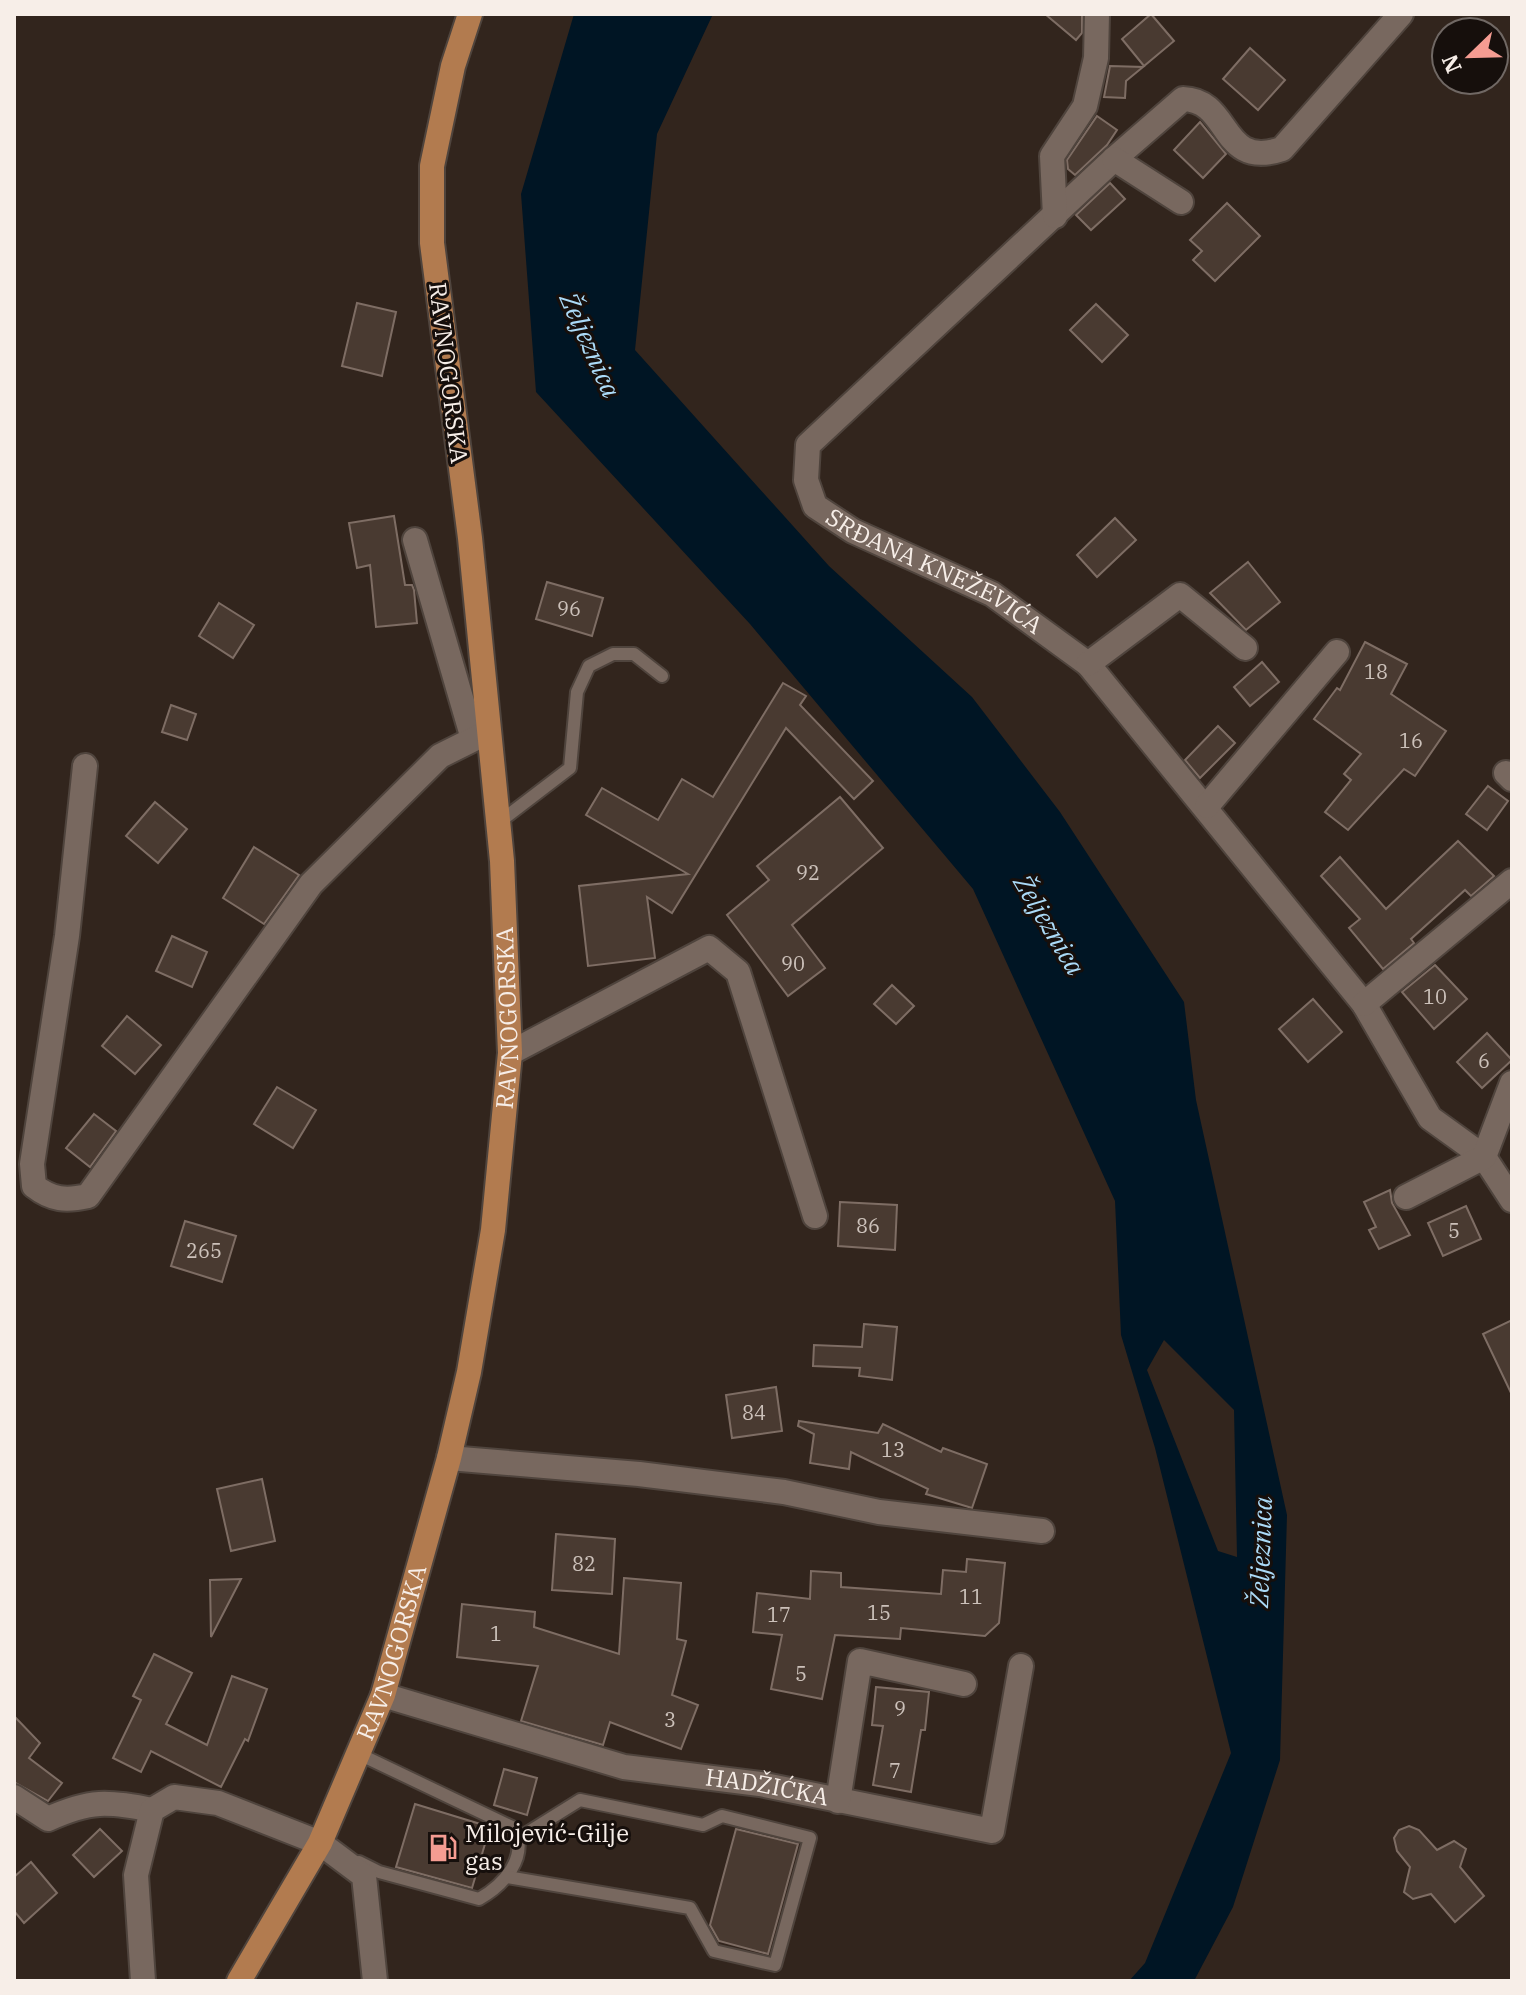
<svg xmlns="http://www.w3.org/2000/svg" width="1526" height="1995" font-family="'IBM Plex Serif',serif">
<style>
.water{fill:#001524;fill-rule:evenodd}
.building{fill:#493a31;stroke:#7e6d64;stroke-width:2}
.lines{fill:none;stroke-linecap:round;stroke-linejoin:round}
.service-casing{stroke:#4f443d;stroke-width:16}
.minor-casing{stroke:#4f443d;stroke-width:28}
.primary-casing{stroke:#4f443d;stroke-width:28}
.service{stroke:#78685f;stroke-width:12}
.minor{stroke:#78685f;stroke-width:24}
.primary{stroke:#b27b4f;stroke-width:24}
.labels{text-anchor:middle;stroke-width:6;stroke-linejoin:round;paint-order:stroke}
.number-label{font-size:20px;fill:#ccc1ba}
.street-label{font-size:24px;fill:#f7eee8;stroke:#160f0c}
.poi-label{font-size:24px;fill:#f7eee8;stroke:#160f0c;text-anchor:start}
.water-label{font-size:26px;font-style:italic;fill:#abdaf7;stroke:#160f0c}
</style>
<rect width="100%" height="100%" fill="#32251d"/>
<path class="water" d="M574,14h139l-56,120 -22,216 194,216 143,131 88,115 124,190 12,98 91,415 -7,245 -47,147 -39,74h-65l16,-18 86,-210 -76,-305 -34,-113 -6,-134 -142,-312 -223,-265 -214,-232 -15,-198zM1164,1340l70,70 3,147 -19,-6 -71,-181z"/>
<g class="building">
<polygon points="1045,14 1082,14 1082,33 1076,40"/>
<polygon points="1151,14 1174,41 1144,66 1122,39"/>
<polygon points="1250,48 1285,80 1258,110 1223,79"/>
<polygon points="1110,66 1143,67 1126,81 1125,98 1104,97"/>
<polygon points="1097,116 1117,130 1107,145 1075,175 1068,169 1067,160"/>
<polygon points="1200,122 1226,154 1203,178 1174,150"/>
<polygon points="1110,183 1125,199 1091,230 1076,215"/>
<polygon points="1227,203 1260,236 1215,281 1193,260 1202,251 1190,240"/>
<polygon points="357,303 396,312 382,376 342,366"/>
<polygon points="1096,304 1128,335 1102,362 1070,330"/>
<polygon points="394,516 405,585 412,585 414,590 417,623 376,627 370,565 357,568 349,523"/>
<polygon points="1115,518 1136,540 1097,577 1077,555"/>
<polygon points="1248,562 1280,602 1246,630 1210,593"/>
<polygon points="547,582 603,598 592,636 536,619"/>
<polygon points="219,603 254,625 233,658 199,636"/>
<polygon points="1365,642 1407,664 1391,694 1446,731 1415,776 1404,769 1348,830 1325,812 1351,780 1344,774 1361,754 1314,719 1337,688 1340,690"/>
<polygon points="1262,662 1279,682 1250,706 1234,687"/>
<polygon points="783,683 806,696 800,705 873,781 854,799 786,728 672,913 647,897 655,958 588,966 579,886 688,874 586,815 602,788 658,820 682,779 713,797"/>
<polygon points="171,705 196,714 187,740 162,732"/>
<polygon points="1218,726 1235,743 1200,778 1185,760"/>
<polygon points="1488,786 1508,801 1487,830 1466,814"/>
<polygon points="840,797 883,848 792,925 825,968 788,996 727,915 769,880 757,866"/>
<polygon points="155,802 187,829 158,863 126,836"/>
<polygon points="1458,841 1494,876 1471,896 1465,890 1411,939 1414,943 1383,969 1349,928 1360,919 1321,876 1340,857 1386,909"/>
<polygon points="254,847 299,875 264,924 223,898"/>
<polygon points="172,936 207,952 192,987 156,971"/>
<polygon points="1435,965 1467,999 1434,1029 1402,992"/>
<polygon points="892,985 914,1006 896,1024 874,1004"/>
<polygon points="1313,999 1342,1032 1308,1062 1279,1029"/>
<polygon points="127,1016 161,1045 135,1074 102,1046"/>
<polygon points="1487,1033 1512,1060 1482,1088 1457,1062"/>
<polygon points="277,1087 316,1110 293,1148 254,1124"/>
<polygon points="94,1114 116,1131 90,1167 66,1148"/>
<polygon points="1390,1190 1392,1203 1410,1235 1379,1249 1369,1230 1376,1227 1364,1202"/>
<polygon points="840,1202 897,1205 895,1250 838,1246"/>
<polygon points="1466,1206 1481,1239 1443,1256 1428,1223"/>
<polygon points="185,1221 236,1236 222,1282 171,1266"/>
<polygon points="1512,1320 1512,1395 1483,1334"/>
<polygon points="864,1324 897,1327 892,1380 859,1376 860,1368 813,1366 814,1345 862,1347"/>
<polygon points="776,1387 782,1431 732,1438 726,1395"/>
<polygon points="799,1421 878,1433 883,1424 941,1452 943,1448 987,1464 972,1508 926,1494 928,1489 851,1452 849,1469 810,1463 814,1434 798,1426"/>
<polygon points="262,1479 275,1541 231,1551 217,1489"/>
<polygon points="556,1534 615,1539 612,1594 552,1590"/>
<polygon points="967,1559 1005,1563 999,1623 985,1636 901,1628 900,1639 835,1635 822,1699 771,1689 782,1635 753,1632 757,1593 810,1599 811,1571 841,1573 841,1587 941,1594 943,1570 966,1572"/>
<polygon points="624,1578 681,1583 677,1639 686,1641 672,1695 698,1705 681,1749 610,1722 603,1745 521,1721 538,1666 457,1657 462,1604 535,1612 534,1627 619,1654"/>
<polygon points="241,1579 211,1637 210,1580"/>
<polygon points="154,1654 192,1673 166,1724 207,1745 232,1676 267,1689 248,1741 245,1739 221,1787 151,1751 141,1772 113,1758 141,1700 133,1696"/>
<polygon points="876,1687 929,1692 925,1730 921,1730 911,1792 873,1785 883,1726 872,1725"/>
<polygon points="14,1716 40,1743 29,1758 62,1783 48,1801 14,1782"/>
<polygon points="504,1769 537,1778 527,1815 494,1805"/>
<polygon points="415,1804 490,1827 472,1888 396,1867"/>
<polygon points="1409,1826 1419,1830 1437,1850 1454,1841 1466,1849 1460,1867 1484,1896 1455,1922 1431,1894 1413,1899 1404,1892 1410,1867 1397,1851 1394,1838 1399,1830"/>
<polygon points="100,1829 122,1851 94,1877 73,1855"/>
<polygon points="736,1829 798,1844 768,1954 719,1941 710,1925"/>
<polygon points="31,1862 57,1893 24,1923 14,1911 14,1877"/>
</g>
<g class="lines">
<defs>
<g id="service">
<polyline points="498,823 570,768 577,692 589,666 613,654 634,654 662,676"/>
<path d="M359,1862l20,10 100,27c25,-14 50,-42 35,-71l-155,-74"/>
<polyline points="507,1877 690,1908 714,1951 775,1965 810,1838 722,1816 703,1825 580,1800 519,1838"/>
</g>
<g id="minor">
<path id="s1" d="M1401,14l-119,135c-63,21 -50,-49 -99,-50l-69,60 -306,286 -2,35 9,26 38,25 139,63 96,70 276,340 66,114 54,39 28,43"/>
<polyline points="1114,159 1181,202"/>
<polyline points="1055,216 1052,156 1085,106 1096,58 1097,14"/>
<polyline points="415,540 473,739"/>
<polyline points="1088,664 1180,595 1245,648"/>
<path d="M85,766l-18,170 -35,228 2,22c18,14 32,15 54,10l223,-312 129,-128 48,-24"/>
<polyline points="1506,773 1512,779"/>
<polyline points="1207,806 1337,652"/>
<polyline points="1364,1004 1512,881"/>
<polyline points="510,1053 709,948 738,972 815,1216"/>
<polyline points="1406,1197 1484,1157 1512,1083"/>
<polyline points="449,1458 639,1474 784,1492 879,1512 1042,1531"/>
<path id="s2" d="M383,1695l241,72 136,17 232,47 29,-165"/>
<path d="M14,1797l34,22c42,-19 60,-18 104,-9"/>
<polyline points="838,1801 860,1661 964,1684"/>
<polyline points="143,1981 136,1875 152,1810 174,1797 218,1803 320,1843 364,1876 375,1981"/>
</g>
<g id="primary">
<path id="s3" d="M239,1981l81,-138 63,-148 66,-237 20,-86 24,-142 17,-177 -8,-192 -32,-323 -38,-295v-77l21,-100 17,-52"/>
</g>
</defs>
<use href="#service" class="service-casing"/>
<use href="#minor" class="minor-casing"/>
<use href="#primary" class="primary-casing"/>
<use href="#service" class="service"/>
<use href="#minor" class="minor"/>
<use href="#primary" class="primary"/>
</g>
<defs>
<symbol id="fuel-bare" viewBox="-9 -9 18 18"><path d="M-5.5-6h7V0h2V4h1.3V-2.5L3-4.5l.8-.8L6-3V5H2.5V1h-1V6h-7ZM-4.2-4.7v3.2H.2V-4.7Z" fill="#f59c92" stroke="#160f0c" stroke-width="2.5" paint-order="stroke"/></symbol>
</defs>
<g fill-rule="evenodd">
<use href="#fuel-bare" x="423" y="1828" width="40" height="40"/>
</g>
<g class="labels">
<g class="number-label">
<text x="569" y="616">96</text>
<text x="1376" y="679">18</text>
<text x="1411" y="748">16</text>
<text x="808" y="880">92</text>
<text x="793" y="971">90</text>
<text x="1435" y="1004">10</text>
<text x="1484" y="1068">6</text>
<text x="868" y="1233">86</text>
<text x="1454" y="1238">5</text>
<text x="204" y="1258">265</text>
<text x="754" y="1420">84</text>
<text x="893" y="1457">13</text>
<text x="584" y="1571">82</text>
<text x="971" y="1604">11</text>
<text x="879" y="1620">15</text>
<text x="779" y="1622">17</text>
<text x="496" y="1641">1</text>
<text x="801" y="1681">5</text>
<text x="900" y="1716">9</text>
<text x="670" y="1727">3</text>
<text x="895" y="1778">7</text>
</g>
<g class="street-label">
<text transform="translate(448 373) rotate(83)" y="8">RAVNOGORSKA</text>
<text dy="8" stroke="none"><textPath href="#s1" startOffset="1010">SRĐANA KNEŽEVIĆA</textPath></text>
<text dy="8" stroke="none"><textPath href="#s3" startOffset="1012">RAVNOGORSKA</textPath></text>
<text dy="8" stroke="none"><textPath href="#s3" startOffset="364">RAVNOGORSKA</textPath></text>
<text dy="8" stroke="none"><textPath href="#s2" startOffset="396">HADŽIĆKA</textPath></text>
</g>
<g class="poi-label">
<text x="465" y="1842">Milojević-Gilje<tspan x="465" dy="28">gas</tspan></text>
</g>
<g class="water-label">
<text transform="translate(590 345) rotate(66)" y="9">Željeznica</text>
<text transform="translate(1049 925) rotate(59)" y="9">Željeznica</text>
<text transform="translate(1261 1552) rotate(-88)" y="9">Željeznica</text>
</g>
</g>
<rect width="1526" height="1995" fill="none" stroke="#f7eee8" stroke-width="32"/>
<g transform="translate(1470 56) rotate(247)"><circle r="38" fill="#160f0c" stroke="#706864" stroke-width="2"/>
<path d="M0-6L14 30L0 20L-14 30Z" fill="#f59c92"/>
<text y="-12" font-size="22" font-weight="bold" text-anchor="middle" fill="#f7eee8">N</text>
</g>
</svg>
